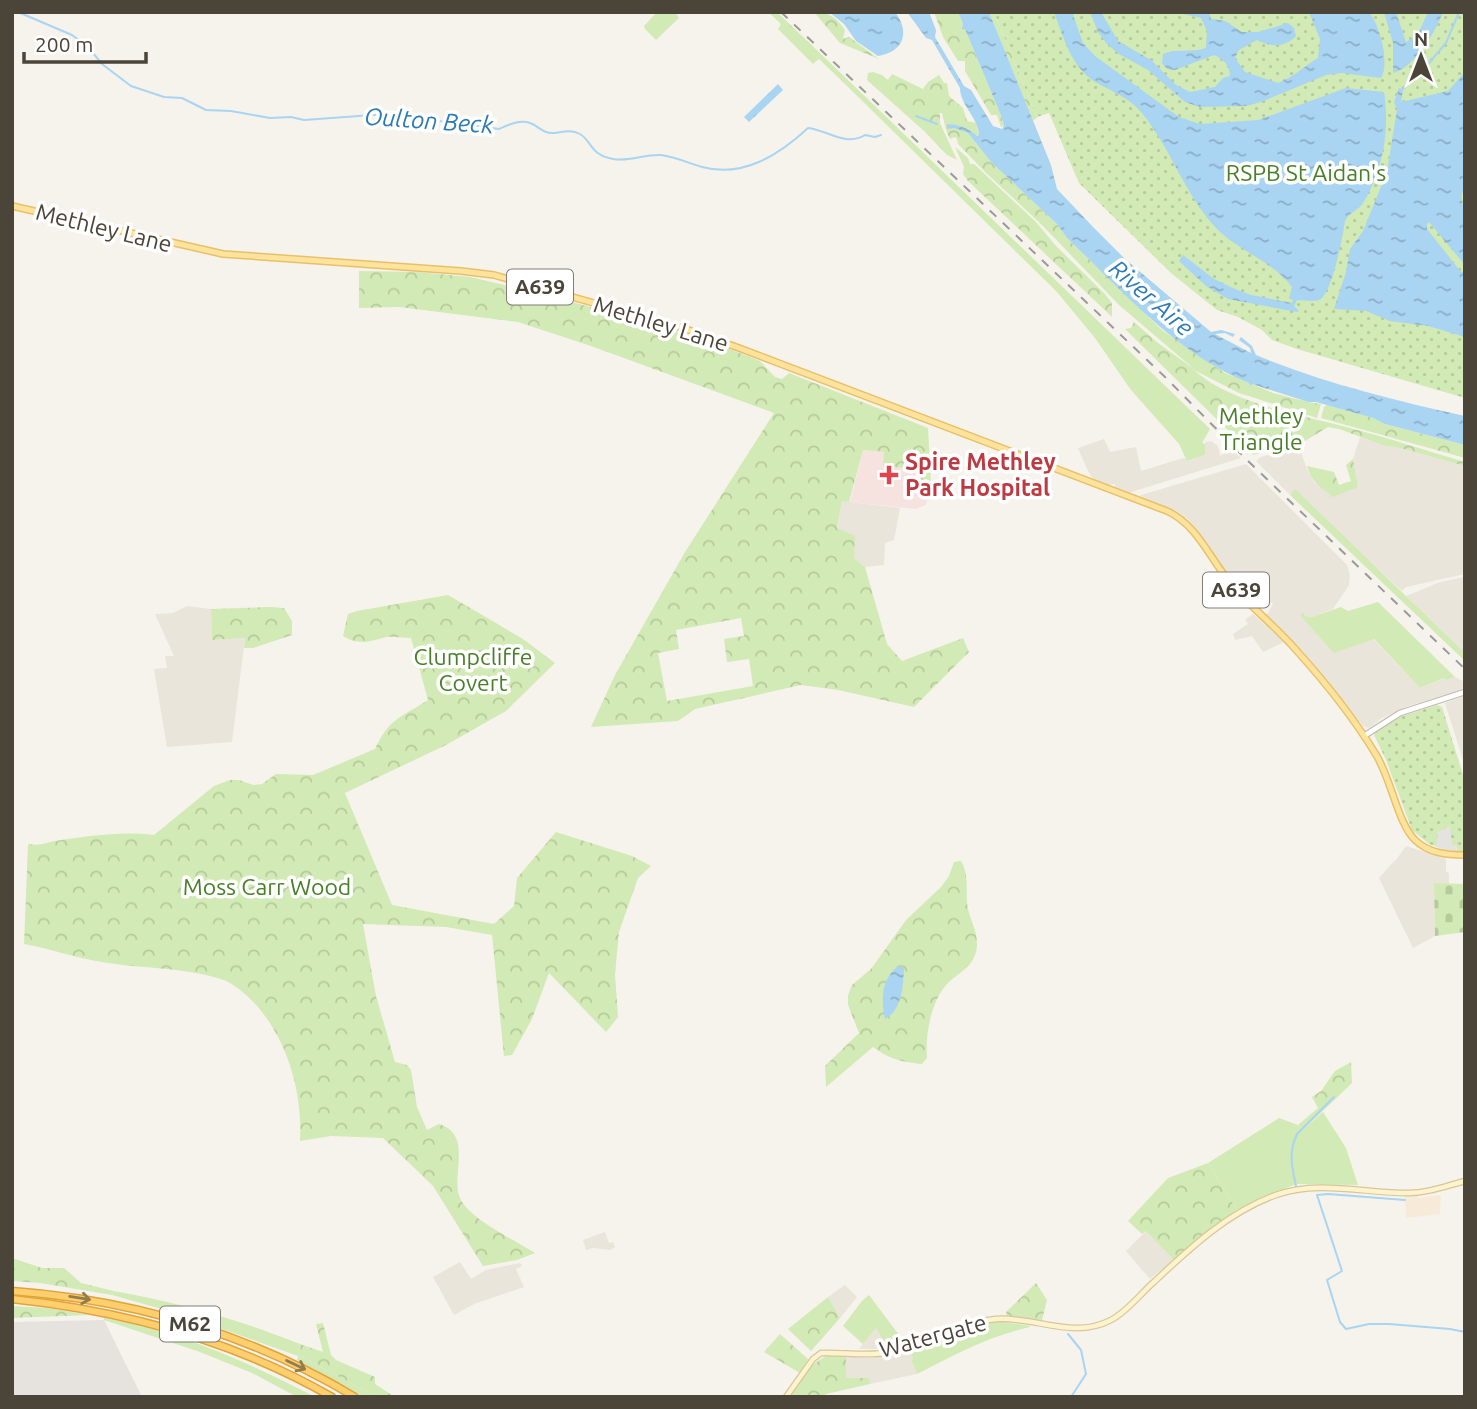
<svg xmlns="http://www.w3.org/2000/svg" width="1477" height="1409" font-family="Ubuntu,sans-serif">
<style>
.residential{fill:#eae5da}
.commercial{fill:#f7ead8}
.industrial{fill:#e6e2dd}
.medical{fill:#f6e3e0}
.green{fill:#d2eab5}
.forest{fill:url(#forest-crowns);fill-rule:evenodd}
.cemetery{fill:url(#cemetery-stones)}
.park{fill:url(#park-dots)}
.parking{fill:#e5e3e0}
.water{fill:url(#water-ripples)}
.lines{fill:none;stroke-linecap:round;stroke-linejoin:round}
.stream{stroke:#a9d4f2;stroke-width:2}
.tertiary-casing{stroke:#c2bbae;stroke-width:7}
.secondary-casing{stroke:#d6c79b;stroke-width:7}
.primary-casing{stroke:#e6c16a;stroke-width:8}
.motorway-casing{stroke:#e0a43c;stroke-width:9}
.tertiary{stroke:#fff;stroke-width:4.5}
.secondary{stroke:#fff3cd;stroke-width:4.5}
.primary{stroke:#ffe39c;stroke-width:5}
.motorway{stroke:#ffcf6e;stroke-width:6}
.rail{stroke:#9a9a9a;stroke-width:2;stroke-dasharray:9 9;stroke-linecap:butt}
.oneway{stroke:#937c4e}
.health-dot{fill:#e0444e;stroke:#fff;stroke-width:2.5}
.labels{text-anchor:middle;stroke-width:7;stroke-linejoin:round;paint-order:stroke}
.shield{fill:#fff;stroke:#817c74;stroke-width:2}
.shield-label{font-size:21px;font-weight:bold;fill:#4b4439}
.park-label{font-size:23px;fill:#4a7f2a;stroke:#fff}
.street-label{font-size:23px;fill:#4b4439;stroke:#fff}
.health-label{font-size:23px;font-weight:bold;fill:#be3a42;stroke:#fff;text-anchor:start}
.water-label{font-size:24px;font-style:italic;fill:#2e7ab2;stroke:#fff}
</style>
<defs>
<pattern id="forest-crowns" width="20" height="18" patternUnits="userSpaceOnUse" patternTransform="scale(1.75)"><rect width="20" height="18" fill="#d2eab5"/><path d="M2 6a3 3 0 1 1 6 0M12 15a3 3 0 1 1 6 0" fill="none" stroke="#b6ca9c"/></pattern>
<pattern id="cemetery-stones" width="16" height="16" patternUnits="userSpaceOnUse" patternTransform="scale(1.75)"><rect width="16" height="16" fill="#d2eab5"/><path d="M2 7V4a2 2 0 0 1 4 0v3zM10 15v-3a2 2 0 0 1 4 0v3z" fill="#b6ca9c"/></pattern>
<pattern id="park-dots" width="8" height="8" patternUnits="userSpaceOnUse" patternTransform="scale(1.75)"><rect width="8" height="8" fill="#d2eab5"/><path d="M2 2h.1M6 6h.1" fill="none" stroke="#b6ca9c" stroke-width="1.8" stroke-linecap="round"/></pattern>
<pattern id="water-ripples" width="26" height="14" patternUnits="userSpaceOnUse" patternTransform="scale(1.75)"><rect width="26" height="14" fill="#a9d4f2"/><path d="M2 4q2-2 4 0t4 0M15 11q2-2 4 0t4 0" fill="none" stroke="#8caec5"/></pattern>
</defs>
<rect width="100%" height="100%" fill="#f6f3ec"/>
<g class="residential">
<polygon points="1360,437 1385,446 1400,448 1465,466 1465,574 1406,587 1402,591 1329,524 1295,490 1290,495 1256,461 1261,457 1299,447 1308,472 1315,483 1358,487 1353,459"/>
<polygon points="1104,439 1110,452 1136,447 1141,471 1180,459 1185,458 1188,461 1205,455 1205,442 1211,441 1218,446 1220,456 1230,449 1241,458 1128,493 1115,488 1115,484 1107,485 1093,479 1088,471 1078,448"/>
<polygon points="1246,464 1347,565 1350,575 1349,585 1333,609 1312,617 1301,615 1311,625 1373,639 1420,688 1445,678 1446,680 1455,677 1465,682 1465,689 1408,706 1382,718 1369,728 1363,726 1304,653 1266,616 1273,604 1268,601 1257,607 1253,603 1230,578 1188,519 1178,512 1140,497 1141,495"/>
<polygon points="842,501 900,508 894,540 885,543 884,565 865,567 854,558 837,529"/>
<polygon points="1465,577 1465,653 1406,596 1440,582"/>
<polygon points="187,606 211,609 212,640 245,638 232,742 167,747 154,669 167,668 165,656 174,656 155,614 173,613"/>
<polygon points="1253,614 1280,638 1284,642 1263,652 1252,636 1235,640 1233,634 1248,624 1245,620"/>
<polygon points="1465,696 1465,766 1445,703"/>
<polygon points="1406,846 1446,859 1446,872 1449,873 1449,884 1434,883 1435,936 1413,948 1379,878 1394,861 1396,860"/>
<polygon points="1146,1231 1174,1260 1150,1279 1126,1251"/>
<polygon points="605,1232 609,1243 613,1242 615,1247 610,1250 593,1248 586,1250 583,1240"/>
<polygon points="460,1262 471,1279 486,1270 520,1263 522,1266 516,1269 524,1287 474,1304 454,1315 433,1277"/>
<polygon points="845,1285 857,1297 840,1318 828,1297"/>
<polygon points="876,1328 888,1349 859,1349"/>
<polygon points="910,1348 913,1359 911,1361 917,1374 870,1384 868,1378 846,1378 846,1356 871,1358"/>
</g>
<polygon class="commercial" points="1441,1195 1440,1214 1406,1218 1405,1196 1417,1196 1418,1198"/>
<polygon class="industrial" points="104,1320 142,1397 12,1397 12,1322"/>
<polygon class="medical" points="863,450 884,452 903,468 904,455 920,456 921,482 931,484 926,505 915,509 850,502"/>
<g class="green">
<polygon points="657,12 675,12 679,18 656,40 645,29 644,26"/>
<polygon points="849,81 1210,429 1202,443 1205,444 1205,455 1187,461 1179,444 1131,390 1095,338 1057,292 846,85"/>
<polygon points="1295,489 1465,653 1465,661 1290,495"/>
<polygon points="1378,602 1455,677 1446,680 1444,678 1420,688 1374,639 1334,653 1301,616 1302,612 1305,616 1312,617 1341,607 1348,611"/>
<polygon points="1323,1112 1346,1148 1358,1185 1297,1184 1262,1197 1237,1210 1208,1163 1279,1118 1298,1125 1303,1130"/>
<path d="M114,1291c65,12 124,28 186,53l-1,11 77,42h-12l-67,-37 1,-4 -115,-41 -71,-20z"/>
<polygon points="869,1295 905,1343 888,1349 876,1328 863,1344 843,1326 862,1301"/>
<path d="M104,1318c75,13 144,44 211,79h-18l-45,-24 -52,-21 -96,-32z"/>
<path d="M998,1321l32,5v1c-41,9 -76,28 -113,47l-6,-14 2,-1 -3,-11 58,-22z"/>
</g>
<g class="forest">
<polygon points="768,12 777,12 849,81 846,85 819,59 813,64 778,29 781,24"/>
<path d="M814,12c15,0 23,6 31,18l-2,9 6,-2 30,22 -39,-16z"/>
<polygon points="934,12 958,12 1002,118 1004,126 1001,127 997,115 991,115 965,71 965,61 958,61 943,37"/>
<polygon points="989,12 994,12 1037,117 1033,121"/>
<path d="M873,72l9,3 6,5 4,-6 31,15 5,-7 11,-7 5,8h3l2,13 14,12 4,13 9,2 3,12 -3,1c-9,-7 -17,-12 -29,-12v4h7l14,5 23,29 66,62 10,14 95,92 63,43 48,20 35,9 13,2 -4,14 -78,-25 -45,-23c37,34 109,45 156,58 39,10 77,23 115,34v4l-65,-18 -15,-2 -46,-17 -11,-2 -23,14 -52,14 -128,-126 6,-1 3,-6 24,21 36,26 -75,-64 -79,-82 -55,-51 -27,-28 -1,-5 -2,-2 -5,2 -4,-9 -4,-17h-2v10l17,37 -10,-5 -23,-24 -57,-51 1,-7z"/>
<polygon points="955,147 968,158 970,164 974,164 1036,222 1056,246 1105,294 1112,303 1112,317 968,181 963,174 964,167"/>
<path d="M359,271l58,1 53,5 77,18 157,44 56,22 15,16 7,2 7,-6 139,55 3,56 -10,-1 -1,-27 -15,-1 -2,13 -20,-2 1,-14 -21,-2 -14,52 -7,-1 -5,27 18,8 -1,22 11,9 22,77 15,17 61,-23 6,14 -55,55 -76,-17 -37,-5 -106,24 -17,12 -87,6 24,-52 70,-123 89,-139 -183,-67 -73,-24 -119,-15 -40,1zM741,618l3,18 -20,3 3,23 22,-3 4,27 -86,15 -9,-48 21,-4 -3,-19z"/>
<polygon points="1327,405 1373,418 1385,424 1465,445 1465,458 1321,418 1324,407"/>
<path d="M1353,459l5,28 -25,10c-11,-9 -23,-16 -26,-31l27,6 5,13 12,-4 -5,-16z"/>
<path d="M448,595l75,44 32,24 -49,48 -60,34 -101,48 47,112 102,19 20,-18 3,-28 39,-46 76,24 19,10 -13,12 -19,54 -4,42 3,43 -12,15 -57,-59 -17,46 -20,36 -8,1 -12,-121 -46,-8 -83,-3 13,72 19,66 12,3 4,5 6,37 10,23 12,-6c35,11 11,52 21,74 9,21 55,42 75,55l-18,7 -34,6 -50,-80 -50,-48 -52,-2 -31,5c3,-52 -15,-111 -54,-146 -6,-5 -14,-12 -22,-15 -39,-13 -81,-11 -122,-18 -26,-4 -51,-13 -78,-18l4,-100c11,2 17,-1 27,-3 33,-5 66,-10 99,-6l60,-49 16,-6h9l14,5 9,-1 14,-10 37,1 62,-26c14,-31 27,-32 53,-49l-17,-62c-7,0 -17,-2 -24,-1 -16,4 -28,9 -44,-1l5,-22 9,-3z"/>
<polygon points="271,607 284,608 292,621 292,635 253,648 244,648 245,638 212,640 211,609"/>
<path d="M961,861c8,14 5,26 6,42 2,18 15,33 8,52 -4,12 -17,19 -26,27 -18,17 -24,53 -22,76l-5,6c-20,-2 -33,-5 -49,-17l-47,40 -1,-21 34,-33 -11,-28v-10l4,-10 19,-16 35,-49 35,-33 8,-11 5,-14z"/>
<polygon points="1351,1062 1352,1083 1303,1130 1298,1125 1318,1108 1312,1097 1321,1091 1335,1071"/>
<polygon points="1208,1163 1237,1210 1174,1260 1146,1231 1142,1234 1128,1221 1168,1178"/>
<polygon points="12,1258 42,1268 64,1268 81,1283 114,1291 112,1295 40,1283 12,1281"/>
<polygon points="1036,1283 1047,1300 1042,1320 1007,1317 1006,1312"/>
<polygon points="828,1297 840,1318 811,1351 788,1329"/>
<polygon points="12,1306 48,1308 89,1315 12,1318"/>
<polygon points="323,1323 331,1355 336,1360 375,1377 375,1384 395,1397 376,1397 299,1355 300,1344 323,1352 316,1324"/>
<polygon points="780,1334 808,1359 800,1373 764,1352"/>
<polygon points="826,1356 846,1356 846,1378 869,1378 870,1384 826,1394 823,1397 789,1397 812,1365"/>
</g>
<polygon class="cemetery" points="1434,883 1465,884 1465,932 1435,936"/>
<g class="park">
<polygon points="994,12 1465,12 1465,398 1297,349 1272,340 1262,330 1238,317 1217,310 1171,273 1079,183 1049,113 1037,117"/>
<polygon points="1437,705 1442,707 1465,781 1465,852 1447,850 1429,844 1412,830 1386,760 1374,735 1376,731 1400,717"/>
</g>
<polygon class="parking" points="1450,826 1452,845 1457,845 1458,852 1436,847 1438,832"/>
<g class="water">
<path d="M829,12h66c16,21 8,40 -17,44l-22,-15 -12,-17z"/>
<path d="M907,12h22l7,18 -1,7 29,49 7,4 22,36 9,3 2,-3 -2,-8 -37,-89h-3l1,-5 -5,-12h31l62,153 6,24 37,39 31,31 86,73 10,-2 14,4 -2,3 -8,-4 -10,1 36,19 -1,-5 -11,-8 2,-3 11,9 4,9c67,28 138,45 209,61v29l-80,-21 -12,-6 -57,-16h-8l-56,-18 -1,2 -2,-3c-74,-30 -125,-91 -182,-145l-10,-14 -66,-62 -23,-29 -14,-5 -7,1v-5c11,0 21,4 30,12l2,-1c-1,-18 -19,-30 -19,-47l-28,-48 -6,-2z"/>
<path d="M1054,12h18l11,31 12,13 84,61 21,7 58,-4 88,-32 38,4c6,38 -1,79 -21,111 -5,8 -14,9 -18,18 -2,14 -13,74 -26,79 -6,2 -16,0 -22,0l-3,6 5,5 -2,1 -69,-13 -22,-13 -27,-25 4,-6 31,24 21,10 16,6 41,8 1,-3 -4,-2 3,-11c-17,-24 -53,-36 -75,-58 -33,-35 -46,-81 -76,-117 -12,-14 -28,-20 -44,-29 -26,-15 -33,-45 -43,-71z"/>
<path d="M1090,12h11l17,29 33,19 25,25 14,7 25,-5 8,-9 7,-2c-1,-12 -6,-16 -16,-21l-39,15 -8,-1 -5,-6 1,-9c13,-6 29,-1 43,-6l1,-17 -6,-13 -26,-6h34l2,7 14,2 17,11h16l30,-9 6,5 2,8c-12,12 -25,11 -39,4l-18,10 -4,8 10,14 33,11c17,-7 25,-16 40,-25l2,-19 -11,-27h60c11,13 21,52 12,66l-39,-5 -16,2 -65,27 -15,4 -46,1 -15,-5 -37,-32 -29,-16 -12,-10 -9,-12z"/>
<path d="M1384,12h12l10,30 11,-6 11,-24h15c-8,21 -28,55 -50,61v-30z"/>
<path d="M1465,72v116c-5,6 -4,13 0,19v58l-36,-43 -2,2v5l34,43 4,-1v66l-37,-11 -38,-5 -24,-10 -32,-2 12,-37 4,-23 13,-18 24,-59 10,-63 -3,-7 5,-14 4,1 -2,13 47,-11z"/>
<polygon points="778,84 783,90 749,122 744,117"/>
<path d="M897,967h7c-1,18 -1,42 -19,52 -4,-18 -4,-39 12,-52z"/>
</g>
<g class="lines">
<g class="stream">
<path d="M18,12l54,23 16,12 14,17 29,22 33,11 18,1 24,12 25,1 39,7 21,-1 13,3 82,-6 113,15c9,-4 21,-10 31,-6 9,3 13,11 24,10 9,-1 17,-4 26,1 12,7 10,21 33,25 16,3 32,-5 48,-4 15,2 27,8 41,12 41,11 77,-12 106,-39 19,2 38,19 57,7l10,2 6,-2"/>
<polyline points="1403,89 1423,70 1446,43 1459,12"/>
<polyline points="916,116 937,124"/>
<path d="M1296,1186c-4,-19 -8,-33 1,-52l37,-37"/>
<polyline points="1405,1200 1328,1194 1317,1195 1342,1271 1327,1280 1340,1322 1346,1329 1369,1324 1389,1324 1450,1329 1465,1332"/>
<polyline points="1068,1334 1081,1350 1086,1374 1071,1397"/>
</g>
<defs>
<polyline id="tertiary" points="1364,736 1400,713 1465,692"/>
<path id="secondary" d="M786,1397l27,-38 8,-6c22,-1 48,4 69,-1 37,-8 67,-29 106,-33 39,-3 77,21 115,1 17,-9 30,-27 44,-39 35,-33 75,-70 121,-86 42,-15 88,-2 132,-2 20,0 38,-7 57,-12"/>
<path id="primary" d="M12,206l211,48 238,17 33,4 192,54 53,19 428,163c32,15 43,49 66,75 20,23 44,42 64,65 28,31 56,66 78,102 16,24 22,69 40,87 13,13 32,15 50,15"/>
<g id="motorway">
<path d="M12,1291c122,9 238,43 343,106"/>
<path d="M12,1299c113,12 221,41 320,98"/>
</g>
</defs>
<use href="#tertiary" class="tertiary-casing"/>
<use href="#secondary" class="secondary-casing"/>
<use href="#primary" class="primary-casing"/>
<use href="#motorway" class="motorway-casing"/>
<use href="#tertiary" class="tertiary"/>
<use href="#secondary" class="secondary"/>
<use href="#primary" class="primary"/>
<use href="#motorway" class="motorway"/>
<polyline class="rail" points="781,12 1164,376 1248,461 1465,669"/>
</g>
<defs><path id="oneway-shaft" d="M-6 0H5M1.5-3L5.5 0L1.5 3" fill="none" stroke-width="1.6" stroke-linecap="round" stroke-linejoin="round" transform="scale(1.75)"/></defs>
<g class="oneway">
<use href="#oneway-shaft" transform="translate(80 1298) rotate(9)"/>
<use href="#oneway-shaft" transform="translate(296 1365) rotate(26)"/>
</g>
<path class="health-dot" d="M885.5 464.5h7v7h7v7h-7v7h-7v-7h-7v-7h7z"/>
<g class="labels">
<g class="shield">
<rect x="507" y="269.5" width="66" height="35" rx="5"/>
<rect x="1203" y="572.5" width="66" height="35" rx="5"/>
<rect x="160" y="1306.5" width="60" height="35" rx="5"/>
</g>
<g class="shield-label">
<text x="540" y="294">A639</text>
<text x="1236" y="597">A639</text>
<text x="190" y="1331">M62</text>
</g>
<g class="park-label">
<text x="1306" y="181">RSPB St Aidan's</text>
<text x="1261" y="424">Methley<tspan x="1261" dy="26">Triangle</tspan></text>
<text x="473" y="665">Clumpcliffe<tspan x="473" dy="26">Covert</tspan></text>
<text x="267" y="895">Moss Carr Wood</text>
</g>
<g class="street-label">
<text transform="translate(104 228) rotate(14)" y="8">Methley Lane</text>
<text transform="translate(661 324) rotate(17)" y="8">Methley Lane</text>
<text transform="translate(933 1336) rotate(-15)" y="8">Watergate</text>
</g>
<g class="health-label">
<text x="905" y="470">Spire Methley<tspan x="905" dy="26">Park Hospital</tspan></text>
</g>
<g class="water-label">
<text transform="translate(429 121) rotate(4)" y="8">Oulton Beck</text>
<text transform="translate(1151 298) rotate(41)" y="8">River Aire</text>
</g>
</g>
<rect width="1477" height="1409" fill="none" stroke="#4b4439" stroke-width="28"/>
<g transform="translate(1421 56)" stroke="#ffffff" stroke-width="5" paint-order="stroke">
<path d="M0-5L12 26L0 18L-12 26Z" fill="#4b4439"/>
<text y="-10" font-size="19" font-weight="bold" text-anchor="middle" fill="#4b4439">N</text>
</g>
<path d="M24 52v10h122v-10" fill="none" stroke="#4b4439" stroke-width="3.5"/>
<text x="35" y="52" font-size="21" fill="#4b4439" stroke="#ffffff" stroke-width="5" paint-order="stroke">200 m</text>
</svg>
